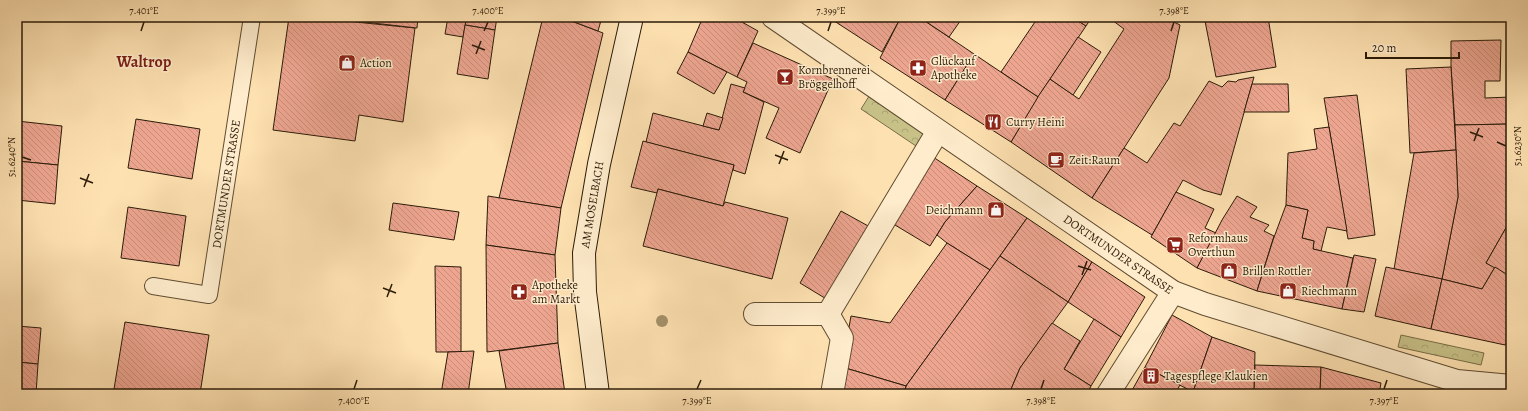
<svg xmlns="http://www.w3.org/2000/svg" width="1528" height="411" font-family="Alegreya,serif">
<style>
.forest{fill:url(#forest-crowns);stroke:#796e48}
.building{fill:url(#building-back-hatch);stroke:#2b1b08}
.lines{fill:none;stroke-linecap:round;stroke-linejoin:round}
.lane-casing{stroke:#604c32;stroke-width:18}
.street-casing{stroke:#604c32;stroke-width:24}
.secondary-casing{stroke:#2b1b08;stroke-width:24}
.lane{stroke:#feeccc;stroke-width:16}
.street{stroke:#feeccc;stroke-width:22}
.secondary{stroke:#feeccc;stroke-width:22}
.tree{fill:#a49069}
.ticks{fill:none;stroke:#2b1b08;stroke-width:1.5}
.labels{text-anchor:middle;stroke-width:3;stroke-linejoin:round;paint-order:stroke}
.poi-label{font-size:12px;fill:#2b1b08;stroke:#feeccc;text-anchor:start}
.street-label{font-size:12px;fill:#2b1b08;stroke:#feeccc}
.district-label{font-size:16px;font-weight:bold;fill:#7a1f14;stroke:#feeccc}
.neatline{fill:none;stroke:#2b1b08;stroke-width:1.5}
.ticks-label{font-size:10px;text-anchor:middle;fill:#2b1b08}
</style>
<defs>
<pattern id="forest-crowns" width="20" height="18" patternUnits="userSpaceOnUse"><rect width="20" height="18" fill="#c7c187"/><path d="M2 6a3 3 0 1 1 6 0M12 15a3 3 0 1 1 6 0" fill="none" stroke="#aba573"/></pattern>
<pattern id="building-back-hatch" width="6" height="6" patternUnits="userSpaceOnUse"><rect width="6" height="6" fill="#eda590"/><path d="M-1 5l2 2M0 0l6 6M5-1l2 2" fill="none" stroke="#cb8d7b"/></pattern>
</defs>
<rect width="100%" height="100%" fill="#fee1b1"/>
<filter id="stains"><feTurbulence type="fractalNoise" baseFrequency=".005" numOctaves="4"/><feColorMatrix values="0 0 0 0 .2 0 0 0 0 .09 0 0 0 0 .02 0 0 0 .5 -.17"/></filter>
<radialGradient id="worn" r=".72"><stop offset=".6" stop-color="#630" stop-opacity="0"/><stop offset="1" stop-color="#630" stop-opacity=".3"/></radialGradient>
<g class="forest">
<polygon points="871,93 926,131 916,146 861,109"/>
<polygon points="1401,335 1484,353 1481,365 1398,347"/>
</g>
<g class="building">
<polygon points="289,17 356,17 355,22 415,28 403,122 359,115 355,141 273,130"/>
<polygon points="356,17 418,17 417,28 355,21"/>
<polygon points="448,17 467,17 463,37 445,34"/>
<polygon points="467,17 497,17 495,30 465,25"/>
<polygon points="543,17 561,17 603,33 561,208 499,198"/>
<polygon points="561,17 602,17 598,31"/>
<polygon points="703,17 733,17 758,31 737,77 688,52"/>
<polygon points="828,17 901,17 882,52"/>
<polygon points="901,17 919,17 974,54 945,100 880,58"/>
<polygon points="919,17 963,17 949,37"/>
<polygon points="1034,17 1072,17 1086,26 1038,97 1001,72 1037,19"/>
<polygon points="1072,17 1092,17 1086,26"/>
<polygon points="1108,17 1164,17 1180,25 1169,78 1092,198 1011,142 1035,101 1050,79 1079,99 1124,29"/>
<polygon points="1200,17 1268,17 1276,67 1216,77 1205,21 1201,21"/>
<polygon points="465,25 495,30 488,79 457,74"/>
<polygon points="1078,37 1101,52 1073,95 1050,79"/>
<polygon points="1501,40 1500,81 1485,81 1485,98 1511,97 1511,124 1455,125 1451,67 1451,41"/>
<polygon points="753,43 833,79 800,153 766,138 779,108 743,92 747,82 737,77"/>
<polygon points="688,52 727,72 714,94 677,73"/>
<polygon points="974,54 1038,97 1011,142 945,100"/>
<polygon points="1451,67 1456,150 1410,153 1406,69"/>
<polygon points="1254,77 1221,195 1203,190 1183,180 1152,235 1092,198 1124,148 1147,163 1174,123 1180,126 1209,81 1222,87 1228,81 1236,82 1238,80"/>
<polygon points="731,84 745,88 743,92 764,102 745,174 733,170 734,165 646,142 653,113 719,130"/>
<polygon points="1252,84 1288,84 1289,112 1244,112"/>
<polygon points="1357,95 1375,235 1348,239 1324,98"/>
<polygon points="707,113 723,118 719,130 703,126"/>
<polygon points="136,119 200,129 192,179 128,168"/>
<polygon points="17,121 62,126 58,165 17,161"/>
<polygon points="1511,124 1511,219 1486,263 1495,267 1482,289 1442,279 1458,197 1455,125"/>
<polygon points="1329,127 1347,231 1327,227 1321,251 1313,249 1314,241 1302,238 1308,210 1286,205 1288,153 1317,149 1314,129"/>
<polygon points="643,141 734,165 723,206 658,189 657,193 631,187"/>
<polygon points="1456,150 1458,197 1442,279 1394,269 1414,153"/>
<polygon points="930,155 977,186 945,222 930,246 890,222"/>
<polygon points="17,161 58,165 55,204 17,200"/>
<polygon points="977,186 1027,218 990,270 947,243 937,235 945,222"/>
<polygon points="658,189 723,206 725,202 788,218 772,279 643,246"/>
<polygon points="1176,192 1214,209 1205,228 1216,233 1197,268 1151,237"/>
<polygon points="488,196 561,208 555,255 486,245"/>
<polygon points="1237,196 1257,207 1250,217 1269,225 1264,231 1274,236 1257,291 1197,268 1222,220"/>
<polygon points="393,203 459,212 454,240 389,230"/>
<polygon points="1286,205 1308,210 1302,238 1314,241 1313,249 1353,258 1342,309 1257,291 1273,240"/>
<polygon points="128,207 186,216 179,266 121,258"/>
<polygon points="841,211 870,227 828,300 800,283"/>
<polygon points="1027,218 1092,262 1068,302 1000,256"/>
<polygon points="1511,219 1511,277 1486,263"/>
<polygon points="947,243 990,270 906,386 842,367 851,316 890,323"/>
<polygon points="486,245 555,255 558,343 487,352"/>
<polygon points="1354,255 1376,259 1364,312 1342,309"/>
<polygon points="1000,256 1068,302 1020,368 1009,394 904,394 906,386"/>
<polygon points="1092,262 1145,297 1121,337 1068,302"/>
<polygon points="435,266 461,267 461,352 436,352"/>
<polygon points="1386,267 1442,279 1431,329 1375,316"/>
<polygon points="1495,267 1511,277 1511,335 1505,345 1431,329 1442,279 1482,289"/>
<polygon points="1172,315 1212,337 1193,392 1145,367"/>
<polygon points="1094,319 1121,337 1091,386 1064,369"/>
<polygon points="125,322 209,335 200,394 144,394 114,389"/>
<polygon points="1052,323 1080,341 1064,369 1091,386 1087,394 1048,394 1046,393 1045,394 1009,394 1020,368"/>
<polygon points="17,326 41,328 38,364 17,362"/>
<polygon points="1212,337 1255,352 1254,394 1198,394 1193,392"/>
<polygon points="558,343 565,394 507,394 499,351"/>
<polygon points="474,351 468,394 441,394 448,352"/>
<polygon points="17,362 38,364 36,394 17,394"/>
<polygon points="1255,365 1321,367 1320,394 1254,394"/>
<polygon points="842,367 906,386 904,394 836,394"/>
<polygon points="1145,367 1180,385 1175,394 1130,394"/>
<polygon points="1321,367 1381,383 1379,394 1320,394"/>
</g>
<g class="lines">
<defs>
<g id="lane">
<path id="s1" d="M153,286l56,9 43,-278"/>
</g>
<g id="street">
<path id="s2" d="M773,17l400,275 32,12 252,77 54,5"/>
<polyline points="755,314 828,314 938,131"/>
<polyline points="828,314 842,338 832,394"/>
<polyline points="1108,394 1173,292"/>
</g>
<g id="secondary">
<path id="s3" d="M598,394l-13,-102 -1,-39 15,-89 33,-147"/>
</g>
</defs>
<use href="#lane" class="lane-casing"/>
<use href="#street" class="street-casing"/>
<use href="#secondary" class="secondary-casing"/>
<use href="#lane" class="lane"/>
<use href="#street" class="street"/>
<use href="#secondary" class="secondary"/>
</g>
<circle class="tree" cx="662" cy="321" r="6"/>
<path class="ticks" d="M141,31l3,-9M484,31l4,-9M828,31l3,-9M1171,31l3,-9M472,45l13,5M476,54l5,-13M1470,132l13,5M1474,141l5,-13M1497,142l9,4M775,155l13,5M22,157l9,3M779,164l5,-13M80,178l13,5M84,187l5,-13M1078,266l13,4M1082,275l5,-14M383,288l13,5M387,297l5,-13M354,389l3,-9M697,389l4,-9M1041,389l3,-9M1384,389l3,-9"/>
<defs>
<symbol id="shop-square" viewBox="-11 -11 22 22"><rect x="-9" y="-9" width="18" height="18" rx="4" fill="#8f2418" stroke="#feeccc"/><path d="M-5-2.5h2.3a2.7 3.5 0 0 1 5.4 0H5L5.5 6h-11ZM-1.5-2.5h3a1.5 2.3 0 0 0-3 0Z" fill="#fff"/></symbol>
<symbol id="pharmacy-square" viewBox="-11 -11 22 22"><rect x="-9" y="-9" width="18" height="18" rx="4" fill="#8f2418" stroke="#feeccc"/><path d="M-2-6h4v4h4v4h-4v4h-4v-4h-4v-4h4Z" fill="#fff"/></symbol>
<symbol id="bar-square" viewBox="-11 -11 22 22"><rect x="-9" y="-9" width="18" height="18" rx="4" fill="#8f2418" stroke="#feeccc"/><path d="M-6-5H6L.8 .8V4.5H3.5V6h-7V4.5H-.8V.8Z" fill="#fff"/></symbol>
<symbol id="restaurant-square" viewBox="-11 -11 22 22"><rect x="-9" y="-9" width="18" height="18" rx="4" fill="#8f2418" stroke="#feeccc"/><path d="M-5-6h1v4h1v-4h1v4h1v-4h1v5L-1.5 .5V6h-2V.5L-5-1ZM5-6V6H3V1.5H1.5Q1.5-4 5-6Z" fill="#fff"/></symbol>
<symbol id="cafe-square" viewBox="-11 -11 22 22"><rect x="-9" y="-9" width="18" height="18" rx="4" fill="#8f2418" stroke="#feeccc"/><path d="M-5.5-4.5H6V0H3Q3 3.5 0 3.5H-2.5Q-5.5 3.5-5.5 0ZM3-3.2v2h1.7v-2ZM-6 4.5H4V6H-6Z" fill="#fff"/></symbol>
<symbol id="supermarket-square" viewBox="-11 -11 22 22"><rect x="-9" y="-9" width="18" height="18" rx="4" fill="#8f2418" stroke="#feeccc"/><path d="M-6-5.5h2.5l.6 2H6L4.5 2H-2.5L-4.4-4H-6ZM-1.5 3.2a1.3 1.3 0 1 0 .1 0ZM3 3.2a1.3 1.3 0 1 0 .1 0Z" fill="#fff"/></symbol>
<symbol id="building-square" viewBox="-11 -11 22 22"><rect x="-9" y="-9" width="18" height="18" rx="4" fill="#8f2418" stroke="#feeccc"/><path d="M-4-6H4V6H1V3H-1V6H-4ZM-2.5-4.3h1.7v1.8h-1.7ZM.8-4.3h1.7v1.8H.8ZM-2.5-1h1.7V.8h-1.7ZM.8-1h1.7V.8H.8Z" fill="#fff"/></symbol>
</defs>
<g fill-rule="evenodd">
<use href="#shop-square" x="337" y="53" width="20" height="20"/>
<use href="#pharmacy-square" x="908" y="58" width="20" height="20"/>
<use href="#bar-square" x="775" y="67" width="20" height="20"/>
<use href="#restaurant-square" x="983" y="112" width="20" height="20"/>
<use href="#cafe-square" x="1046" y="150" width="20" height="20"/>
<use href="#shop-square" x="986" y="200" width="20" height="20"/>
<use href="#supermarket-square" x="1165" y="235" width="20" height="20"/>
<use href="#shop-square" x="1219" y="261" width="20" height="20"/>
<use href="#shop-square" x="1278" y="281" width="20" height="20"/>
<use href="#pharmacy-square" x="509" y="282" width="20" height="20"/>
<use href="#building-square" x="1141" y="366" width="20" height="20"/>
</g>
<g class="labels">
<g class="poi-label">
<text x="931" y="65">Glückauf<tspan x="931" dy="14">Apotheke</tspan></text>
<text x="360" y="67">Action</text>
<text x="798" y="74">Kornbrennerei<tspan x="798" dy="14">Bröggelhoff</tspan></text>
<text x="1006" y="126">Curry Heini</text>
<text x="1069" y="164">Zeit:Raum</text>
<text x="983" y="214" text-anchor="end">Deichmann</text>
<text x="1188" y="242">Reformhaus<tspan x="1188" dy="14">Overthun</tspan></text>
<text x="1242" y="275">Brillen Rottler</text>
<text x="532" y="289">Apotheke<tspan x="532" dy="14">am Markt</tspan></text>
<text x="1301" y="295">Riechmann</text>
<text x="1164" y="380">Tagespflege Klaukien</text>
</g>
<g class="street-label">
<text dy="4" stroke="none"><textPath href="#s1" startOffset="169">DORTMUNDER STRASSE</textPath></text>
<text dy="4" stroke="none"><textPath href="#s3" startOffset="191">AM MOSELBACH</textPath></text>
<text dy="4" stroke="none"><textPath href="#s2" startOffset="419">DORTMUNDER STRASSE</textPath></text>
</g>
<g class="district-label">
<text x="144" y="67">Waltrop</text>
</g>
</g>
<rect width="1528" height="411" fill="none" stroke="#fee1b1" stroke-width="44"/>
<path d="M1366 52v6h93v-6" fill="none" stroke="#2b1b08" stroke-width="2"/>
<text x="1372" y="52" font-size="12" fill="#2b1b08" stroke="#feeccc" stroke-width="3" paint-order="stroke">20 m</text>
<rect x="22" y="22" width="1484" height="367" class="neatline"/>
<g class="ticks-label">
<text x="144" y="14">7.401°E</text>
<text x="488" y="14">7.400°E</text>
<text x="831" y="14">7.399°E</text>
<text x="1174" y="14">7.398°E</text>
<text transform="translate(1517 146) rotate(-90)" y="4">51.6230°N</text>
<text transform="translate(11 157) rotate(-90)" y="4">51.6240°N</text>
<text x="354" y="404">7.400°E</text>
<text x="697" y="404">7.399°E</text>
<text x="1041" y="404">7.398°E</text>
<text x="1384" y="404">7.397°E</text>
</g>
<rect width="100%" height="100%" filter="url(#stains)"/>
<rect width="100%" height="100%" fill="url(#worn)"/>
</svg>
